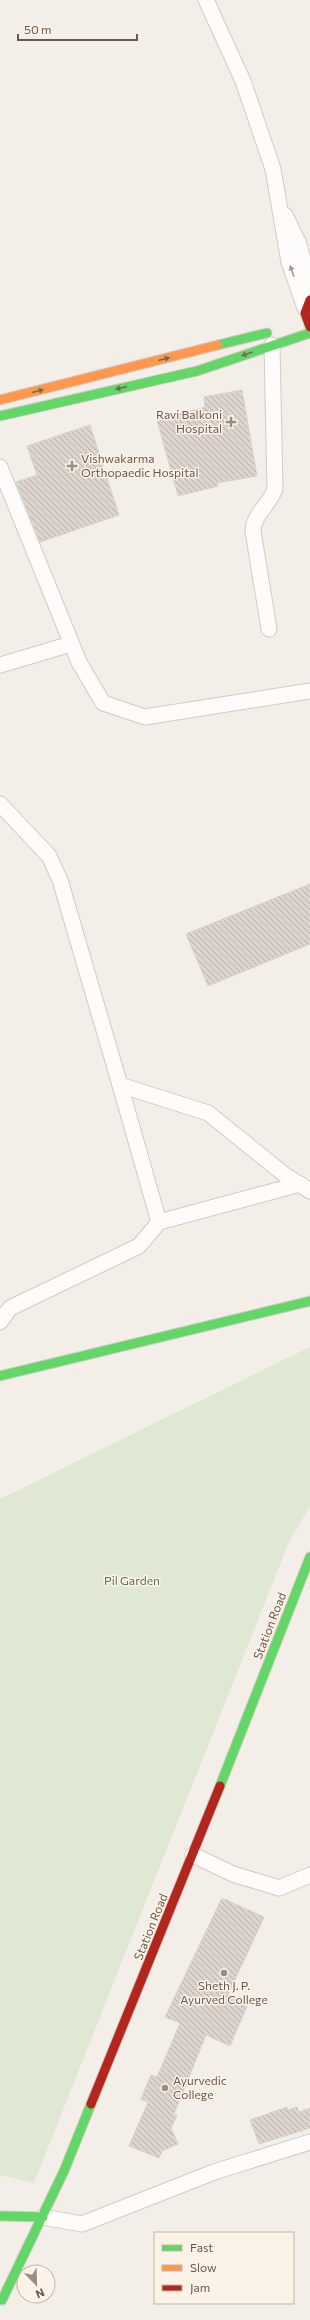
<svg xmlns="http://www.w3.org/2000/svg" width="310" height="2320" font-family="Commissioner,sans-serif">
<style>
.green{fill:#e0e8d3}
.building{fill:url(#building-back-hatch);stroke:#dbd1ca}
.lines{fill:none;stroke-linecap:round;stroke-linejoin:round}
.street-casing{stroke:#d2cbc6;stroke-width:17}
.fast-casing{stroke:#d2cbc4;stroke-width:11}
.slow-casing{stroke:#d2cbc4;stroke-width:11}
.jam-casing{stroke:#d2cbc4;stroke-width:11}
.street{stroke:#fdfcfb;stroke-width:15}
.fast{stroke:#63d668;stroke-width:9}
.slow{stroke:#ff974d;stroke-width:9}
.jam{stroke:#b3261e;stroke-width:9}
.oneway{fill:#a79992}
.oneway2{fill:#6b7052}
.poi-dot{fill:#9c8c82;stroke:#fcf3e8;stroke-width:1.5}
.labels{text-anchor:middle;stroke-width:3;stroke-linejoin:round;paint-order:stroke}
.poi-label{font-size:12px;fill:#6d574c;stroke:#fcf3e8;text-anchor:start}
.park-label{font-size:12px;fill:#577749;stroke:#fcf3e8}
.street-label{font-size:12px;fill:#6d574c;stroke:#fcf3e8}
</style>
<defs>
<pattern id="building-back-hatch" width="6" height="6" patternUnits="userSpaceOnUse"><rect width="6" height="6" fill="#dcd4cd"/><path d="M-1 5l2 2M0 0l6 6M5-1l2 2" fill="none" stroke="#b7afa9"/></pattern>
</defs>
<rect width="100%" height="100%" fill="#f3eee7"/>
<polygon class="green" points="310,1347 310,1506 289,1542 34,2183 0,2175 0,1499"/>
<g class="building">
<polygon points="242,390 257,476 217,483 218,486 178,496 157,420 205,407 204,397"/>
<polygon points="90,425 119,515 40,542 16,482 37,475 27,446"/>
<polygon points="310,884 310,944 208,986 186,934"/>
<polygon points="222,1898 264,1917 228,1995 248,2004 230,2046 206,2035 174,2114 177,2116 171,2128 178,2144 162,2151 159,2158 129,2146 148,2102 141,2099 151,2075 157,2077 180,2023 165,2017"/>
<polygon points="287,2107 288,2110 297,2107 299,2112 310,2108 310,2128 259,2144 250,2120"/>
</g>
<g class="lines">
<defs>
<g id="street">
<polyline points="206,0 243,81 273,169 289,262 305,308"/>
<polyline points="285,215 299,244 310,287"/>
<polyline points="0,467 79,662 103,703 145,717 310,691"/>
<path d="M269,629l-16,-98c0,-16 17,-27 22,-42l-3,-144"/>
<polyline points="0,665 71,644"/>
<polyline points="0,804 49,856 60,880 120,1085"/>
<polyline points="159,1222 300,1184"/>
<polyline points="0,1322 10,1308 139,1246 159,1222 120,1085 208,1113 285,1175 310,1191"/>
<polyline points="193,1855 233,1874 279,1888 310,1875"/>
<polyline points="43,2217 82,2224 214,2172 310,2142"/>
</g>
<g id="fast">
<polyline points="218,345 267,333"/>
<polyline points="0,416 197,371 310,333"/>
<polyline points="0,1376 310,1301"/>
<polyline points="220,1786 310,1557"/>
<polyline points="0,2216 43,2217"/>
<polyline points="2,2300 64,2171 91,2104"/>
</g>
<polyline id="slow" points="0,400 218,345"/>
<g id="jam">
<polyline points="310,300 305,313 310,327"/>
<polyline points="91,2104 220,1786"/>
</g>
</defs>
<use href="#street" class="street-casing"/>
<use href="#fast" class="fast-casing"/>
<use href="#slow" class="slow-casing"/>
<use href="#jam" class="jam-casing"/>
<use href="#street" class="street"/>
<use href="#fast" class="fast"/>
<use href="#slow" class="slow"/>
<use href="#jam" class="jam"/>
</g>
<defs><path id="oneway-solid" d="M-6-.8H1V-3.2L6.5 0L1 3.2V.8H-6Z"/></defs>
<use class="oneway" href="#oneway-solid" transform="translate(292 271) rotate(-109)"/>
<g class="oneway2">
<use href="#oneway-solid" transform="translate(247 354) rotate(161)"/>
<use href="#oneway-solid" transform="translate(164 359) rotate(-14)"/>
<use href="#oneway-solid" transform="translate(121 388) rotate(167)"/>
<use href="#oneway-solid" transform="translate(38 391) rotate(-14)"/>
</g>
<g class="poi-dot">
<path d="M229 416h4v4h4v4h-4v4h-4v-4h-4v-4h4z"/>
<path d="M70 460h4v4h4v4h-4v4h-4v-4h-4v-4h4z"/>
<circle cx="224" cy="1973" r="4"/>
<circle cx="165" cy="2088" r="4"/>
</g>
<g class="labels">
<g class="poi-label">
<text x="222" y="419" text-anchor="end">Ravi Balkoni<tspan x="222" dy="14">Hospital</tspan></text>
<text x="81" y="463">Vishwakarma<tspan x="81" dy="14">Orthopaedic Hospital</tspan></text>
<text x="224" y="1990" text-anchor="middle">Sheth J. P.<tspan x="224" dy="14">Ayurved College</tspan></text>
<text x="173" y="2085">Ayurvedic<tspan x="173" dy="14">College</tspan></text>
</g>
<g class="park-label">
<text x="132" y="1585">Pil Garden</text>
</g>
<g class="street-label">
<text transform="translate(270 1626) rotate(-69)" y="4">Station Road</text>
<text transform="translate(151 1927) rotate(-68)" y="4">Station Road</text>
</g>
</g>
<rect x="154" y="2232" width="140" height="72" fill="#fcf3e8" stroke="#c3b5aa"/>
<rect x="162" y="2245" width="20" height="6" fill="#63d668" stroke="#c3b5aa"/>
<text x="190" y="2252" font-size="12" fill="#6d574c">Fast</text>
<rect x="162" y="2265" width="20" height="6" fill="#ff974d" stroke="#c3b5aa"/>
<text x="190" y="2272" font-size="12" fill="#6d574c">Slow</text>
<rect x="162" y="2285" width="20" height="6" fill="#b3261e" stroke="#c3b5aa"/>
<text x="190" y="2292" font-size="12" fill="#6d574c">Jam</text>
<g transform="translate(36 2284) rotate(157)"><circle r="19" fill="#fcf3e8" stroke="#c3b5aa"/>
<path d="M0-3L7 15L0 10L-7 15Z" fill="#9c8c82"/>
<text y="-6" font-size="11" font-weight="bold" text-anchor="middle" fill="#6d574c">N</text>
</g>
<path d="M18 34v6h119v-6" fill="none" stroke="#6d574c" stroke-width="2"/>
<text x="24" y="34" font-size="12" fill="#6d574c" stroke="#fcf3e8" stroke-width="3" paint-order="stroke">50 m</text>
</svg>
